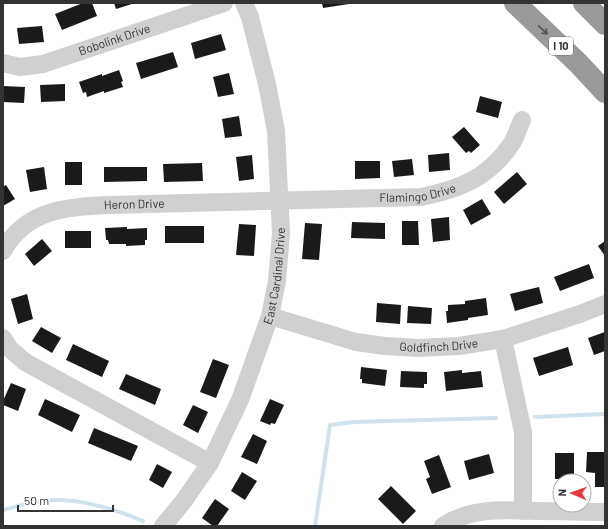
<svg xmlns="http://www.w3.org/2000/svg" width="608" height="529" font-family="Barlow,sans-serif">
<style>
.lines{fill:none;stroke-linecap:round;stroke-linejoin:round}
.stream{stroke:#cfe2ee;stroke-width:4}
.building{fill:#1a1a1a}
.minor{stroke:#d0d0d0;stroke-width:18}
.highway{stroke:#9a9a9a;stroke-width:22}
.oneway{stroke:#525252}
.labels{text-anchor:middle;stroke-width:4;stroke-linejoin:round;paint-order:stroke}
.shield{fill:#fff;stroke:#707070;stroke-width:1}
.shield-label{font-size:11px;font-weight:bold;fill:#333}
.street-label{font-size:12px;fill:#333;stroke:#fff}
</style>
<rect width="100%" height="100%" fill="#fff"/>
<g class="lines">
<g class="stream">
<polyline points="535,417 605,414"/>
<path d="M3,510c18,-5 38,-11 57,-10 29,1 57,10 83,21"/>
<polyline points="315,526 330,425 353,422 496,418"/>
</g>
</g>
<g class="building">
<polygon points="83,3 92,3 97,16 62,30 55,14"/>
<polygon points="114,3 135,3 116,9"/>
<polygon points="322,3 349,3 349,4 323,8"/>
<polygon points="42,26 44,42 19,44 17,28"/>
<polygon points="221,34 226,50 195,59 191,43"/>
<polygon points="173,52 178,67 141,79 136,63"/>
<polygon points="119,70 123,81 121,82 123,87 104,93 104,91 87,97 86,92 83,93 79,82 102,74 102,76"/>
<polygon points="229,73 234,94 218,97 213,77"/>
<polygon points="65,84 65,101 41,102 40,85"/>
<polygon points="3,86 25,87 24,103 3,102"/>
<polygon points="480,96 502,102 498,118 476,112"/>
<polygon points="239,116 242,136 225,138 222,119"/>
<polygon points="464,127 480,145 471,153 469,151 466,153 452,137"/>
<polygon points="449,153 450,170 429,172 428,155"/>
<polygon points="252,155 254,179 239,181 236,157"/>
<polygon points="412,159 414,175 394,177 392,161"/>
<polygon points="355,161 380,161 380,178 355,179"/>
<rect x="65" y="162" width="17" height="23"/>
<polygon points="202,163 203,181 164,182 163,164"/>
<polygon points="44,167 47,189 30,192 26,170"/>
<polygon points="104,167 147,167 147,181 104,182"/>
<polygon points="517,172 527,184 504,204 494,192"/>
<polygon points="6,185 15,199 3,206 3,187"/>
<polygon points="482,199 491,214 471,225 463,210"/>
<polygon points="449,217 450,240 433,242 431,219"/>
<polygon points="402,221 418,221 419,245 402,245"/>
<polygon points="352,222 385,223 385,239 351,238"/>
<polygon points="305,223 322,224 319,260 302,259"/>
<polygon points="239,224 256,225 254,256 236,255"/>
<rect x="165" y="226" width="39" height="17"/>
<polygon points="127,227 127,229 147,228 147,240 145,240 145,245 126,246 126,244 109,244 108,240 106,240 105,228"/>
<rect x="65" y="231" width="26" height="17"/>
<polygon points="42,239 52,251 34,266 25,254"/>
<polygon points="605,241 605,256 598,246"/>
<polygon points="589,264 594,278 560,291 554,277"/>
<polygon points="539,287 543,303 515,311 510,294"/>
<polygon points="27,294 33,319 18,324 11,299"/>
<polygon points="486,298 488,315 468,318 468,320 447,323 446,311 448,311 448,305 465,304 465,301"/>
<polygon points="377,303 401,305 400,324 376,322"/>
<polygon points="408,306 432,308 431,324 407,323"/>
<polygon points="41,327 61,338 52,353 32,341"/>
<polygon points="605,332 605,351 594,355 588,338"/>
<polygon points="73,344 109,361 102,377 66,360"/>
<polygon points="568,347 573,365 539,376 533,358"/>
<polygon points="213,359 229,365 216,398 200,392"/>
<polygon points="361,367 387,370 385,386 362,383 362,379 360,379"/>
<polygon points="462,370 462,373 481,371 483,387 446,391 444,372"/>
<polygon points="401,371 427,372 427,384 424,384 424,388 400,387"/>
<polygon points="126,374 161,389 155,405 119,389"/>
<polygon points="11,383 26,389 18,411 3,405 3,401"/>
<polygon points="45,399 80,415 72,432 38,415"/>
<polygon points="270,399 284,405 275,424 271,423 270,425 260,421"/>
<polygon points="193,405 208,412 198,433 183,425"/>
<polygon points="94,428 138,446 131,461 88,443"/>
<polygon points="253,434 267,441 257,464 241,457"/>
<polygon points="587,452 605,452 605,487 595,487 595,473 586,472"/>
<rect x="555" y="453" width="19" height="26"/>
<polygon points="489,454 494,473 469,480 464,461"/>
<polygon points="439,455 451,487 432,494 426,479 430,477 424,461"/>
<polygon points="157,464 172,472 163,488 149,480"/>
<polygon points="242,472 257,481 245,500 231,491"/>
<polygon points="391,486 416,511 403,524 378,499"/>
<polygon points="215,499 229,509 217,526 213,526 202,518"/>
</g>
<g class="lines">
<g class="minor">
<path id="s1" d="M3,63l17,4 23,-3 181,-61"/>
<path id="s2" d="M3,251c23,-42 64,-44 106,-46l312,-8c39,-8 68,-19 91,-54 4,-7 7,-16 10,-23"/>
<path id="s3" d="M270,316l86,26 29,4 33,2 41,-2 44,-7 77,-25 25,-10"/>
<polyline points="3,338 10,349 25,362 210,463"/>
<polyline points="503,339 523,432 523,511"/>
<path id="s4" d="M163,526l20,-24 27,-39 30,-63 30,-84 7,-35 4,-48 -5,-102 -9,-47 -17,-67 -6,-14"/>
<path d="M443,526c28,-19 63,-16 95,-15 22,0 45,1 67,1"/>
</g>
<g class="highway">
<polyline points="515,3 578,63 605,92"/>
<polyline points="584,3 605,24"/>
</g>
</g>
<defs><path id="oneway-shaft" d="M-6 0H5M1.5-3L5.5 0L1.5 3" fill="none" stroke-width="1.6" stroke-linecap="round" stroke-linejoin="round"/></defs>
<use class="oneway" href="#oneway-shaft" transform="translate(543 30) rotate(43)"/>
<g class="labels">
<rect class="shield" x="549" y="37" width="24" height="18" rx="3"/>
<g class="shield-label">
<text x="561" y="50">I 10</text>
</g>
<g class="street-label">
<text dy="4" stroke="none"><textPath href="#s1" startOffset="116">Bobolink Drive</textPath></text>
<text dy="4" stroke="none"><textPath href="#s2" startOffset="431">Flamingo Drive</textPath></text>
<text dy="4" stroke="none"><textPath href="#s2" startOffset="147">Heron Drive</textPath></text>
<text dy="4" stroke="none"><textPath href="#s4" startOffset="278">East Cardinal Drive</textPath></text>
<text dy="4" stroke="none"><textPath href="#s3" startOffset="173">Goldfinch Drive</textPath></text>
</g>
</g>
<rect width="608" height="529" fill="none" stroke="#333333" stroke-width="8"/>
<g transform="translate(572 493) rotate(272)"><circle r="19" fill="#ffffff" stroke="#adadad"/>
<path d="M0-3L7 15L0 10L-7 15Z" fill="#e63946"/>
<text y="-6" font-size="11" font-weight="bold" text-anchor="middle" fill="#333333">N</text>
</g>
<path d="M18 505v6h95v-6" fill="none" stroke="#333333" stroke-width="2"/>
<text x="24" y="505" font-size="12" fill="#333333" stroke="#ffffff" stroke-width="3" paint-order="stroke">50 m</text>
</svg>
